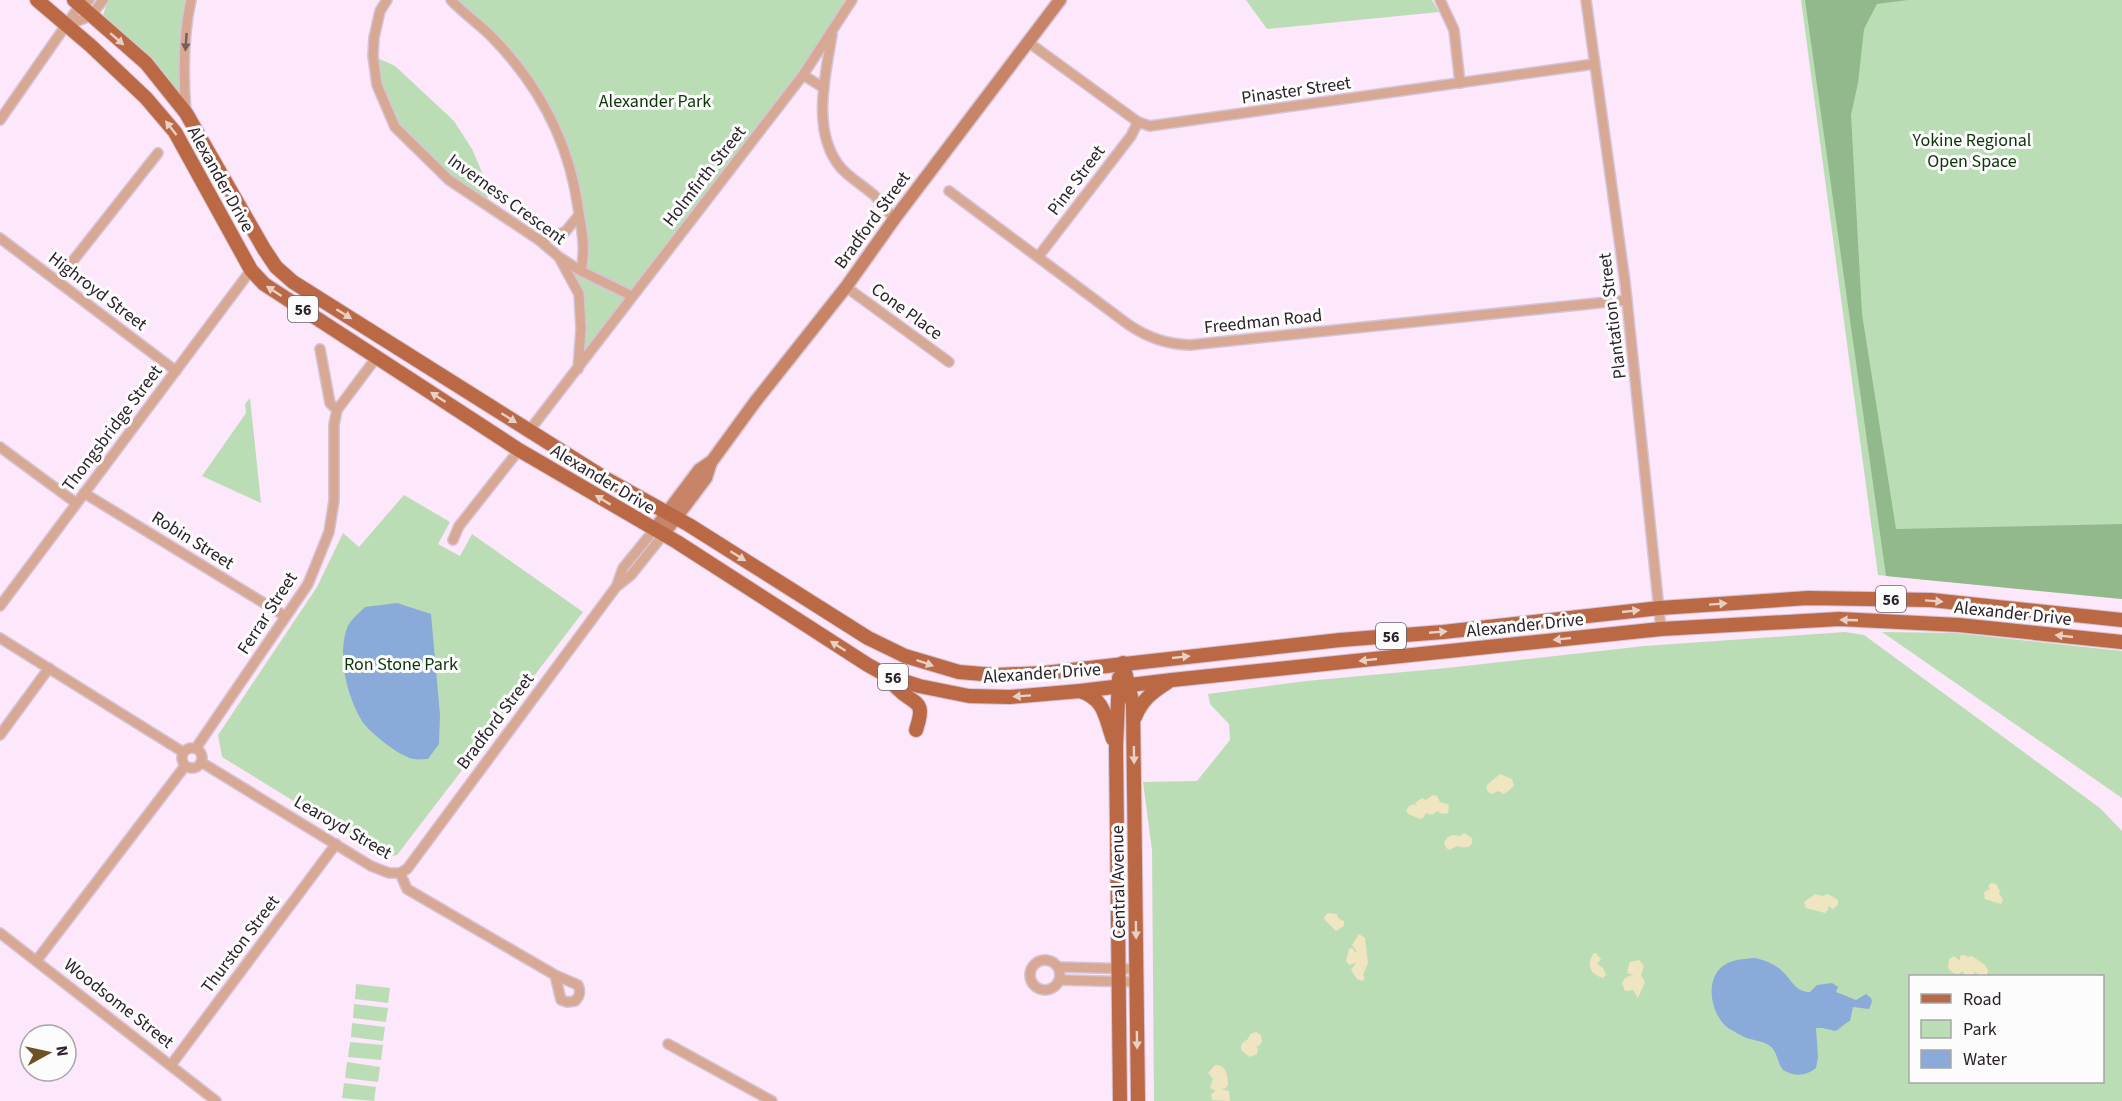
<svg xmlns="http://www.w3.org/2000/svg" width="2122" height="1101" font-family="'Source Sans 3',sans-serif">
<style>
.green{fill:#bbddb6;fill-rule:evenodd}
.forest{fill:#91b98b}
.sand{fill:#efe5c0}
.water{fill:#8aaad9}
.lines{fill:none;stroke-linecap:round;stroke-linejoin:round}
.street-casing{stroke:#d6c4d6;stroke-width:12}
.secondary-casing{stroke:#d6c4d6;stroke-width:15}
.primary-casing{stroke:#d6c4d6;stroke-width:16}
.street{stroke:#d7a894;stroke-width:9}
.secondary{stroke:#c78467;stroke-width:12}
.primary{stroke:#bb6945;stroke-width:14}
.oneway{fill:#e8d0c5}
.oneway2{fill:#785e5a}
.labels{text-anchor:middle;stroke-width:6;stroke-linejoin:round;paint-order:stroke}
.shield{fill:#fcfcfc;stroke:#6a636a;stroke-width:1.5}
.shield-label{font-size:16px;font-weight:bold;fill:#2b222b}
.street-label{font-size:18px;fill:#2b222b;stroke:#fcfcfc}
.park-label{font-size:18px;fill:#0d3608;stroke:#fcfcfc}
</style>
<rect width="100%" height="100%" fill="#fce7fb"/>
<g class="green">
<polygon points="108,0 191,0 186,113 102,18"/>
<polygon points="452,0 852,0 833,30 578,369 579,294 559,257 581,271 585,252 565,151 526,77"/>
<polygon points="1246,0 1432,0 1439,12 1267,29"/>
<polygon points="1801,0 2122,0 2122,599 1878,575"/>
<polygon points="373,56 395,66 454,121 472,149 487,184 488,206 449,180 395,127"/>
<polygon points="250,398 261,503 202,476 246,413 245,404"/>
<polygon points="404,495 450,522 438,544 460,556 472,534 583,612 397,855 385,857 222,757 218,735 317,587 343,533 359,547"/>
<path d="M1845,632l19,3 236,173 22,23v270h-968l-2,-251 -9,-68 54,-1 33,-41 -1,-16 -19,-20 -2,-10 98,-13 141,-13 198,-22zM1910,976h192v106h-192z"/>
<polygon points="1882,632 1956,633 2122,651 2122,798"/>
<polygon points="356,984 390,988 388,1003 355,999"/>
<polygon points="354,1004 388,1008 386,1022 353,1018"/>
<polygon points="352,1023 385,1027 383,1041 351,1037"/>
<polygon points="350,1042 383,1045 381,1060 348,1057"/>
<polygon points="347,1062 380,1067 378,1082 345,1078"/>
<polygon points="344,1083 376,1087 374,1101 342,1098"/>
</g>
<polygon class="forest" points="1805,0 1908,0 1877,4 1864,29 1858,83 1851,115 1862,314 1896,529 2122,524 2122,599 1886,576"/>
<g class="sand">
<polygon points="1500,774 1512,779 1514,786 1507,792 1503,794 1499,791 1491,794 1486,789 1487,785"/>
<polygon points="1433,795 1437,796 1440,802 1449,805 1448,813 1442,814 1437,811 1432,815 1426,813 1423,818 1420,819 1408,814 1406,810 1409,806 1414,804 1418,807 1415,803 1422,798 1426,800"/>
<path d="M1464,833l8,5c2,11 -8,10 -15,8l-7,4 -4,-2 -2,-6 4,-5 5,-2 7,1z"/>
<polygon points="1991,883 1996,884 2000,891 1999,894 2003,899 2001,904 1985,899 1984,892 1990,889 1988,886"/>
<polygon points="1815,894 1823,896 1828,894 1838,900 1838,905 1833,909 1828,906 1828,910 1825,913 1806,908 1804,902"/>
<polygon points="1328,913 1337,914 1338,918 1344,921 1344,926 1336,931 1325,920 1324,917"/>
<polygon points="1359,934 1365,938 1368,963 1363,975 1365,978 1362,981 1357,979 1351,970 1356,963 1349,965 1346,961 1349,949 1352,948 1355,952 1357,952 1352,945"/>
<path d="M1594,953h2l5,6 -4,5 6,4 3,7 -3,3c-13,-4 -17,-13 -9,-25z"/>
<polygon points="1964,955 1968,957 1972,956 1985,965 1988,970 1987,975 1979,976 1976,972 1971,976 1964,976 1963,971 1958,974 1953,973 1948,968 1949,959 1954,956 1960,961 1960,956"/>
<polygon points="1639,960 1644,966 1641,975 1645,982 1638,998 1633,990 1625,991 1622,983 1625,978 1634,974 1629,974 1627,971 1630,962"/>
<path d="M1256,1032l5,3 1,7 -3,4h-3l2,2 -1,6 -7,3 -8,-6c-3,-6 1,-9 6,-12l2,-5z"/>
<path d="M1215,1065c11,-1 13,11 13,20l-2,3 -5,1 8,2 1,10 -18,-1 -1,-6 5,-3 -6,-3 3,-9 -5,-6z"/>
</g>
<g class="water">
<path d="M397,603l34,11 9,101 -1,29 -11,15c-4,0 -10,1 -14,0 -14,-2 -44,-26 -52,-38 -15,-25 -25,-65 -15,-93 3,-8 12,-15 18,-21z"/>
<path d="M1755,958c10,2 22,7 29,15 9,9 12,19 26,19l7,-7 15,-2 6,4 -2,5 20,8 10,-6 5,4 1,4 -3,7 -16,-2 -3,14c-6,2 -9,8 -15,10l-12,-3h-7l2,29 -2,11c-10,8 -21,9 -33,2 -6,-7 -5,-18 -13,-24 -10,-7 -18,-5 -26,-9 -2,-1 -14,-8 -16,-9 -17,-13 -24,-48 -5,-62 9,-7 21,-7 32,-8z"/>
</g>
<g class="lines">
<defs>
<g id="street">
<polyline points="387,0 380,11 374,38 373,56 377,85 395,127 449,180 539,240 559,257 581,271 632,296"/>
<path d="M451,0c12,13 28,24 41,37 46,47 77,105 86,170 4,25 8,39 3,64"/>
<polyline points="1440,0 1454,30 1460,83"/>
<polyline points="1586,0 1625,282 1661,629"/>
<polyline points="67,25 91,16 103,0"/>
<path d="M832,35c-7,41 -21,98 9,133 11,12 25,19 36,30 6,7 10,15 18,20"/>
<polyline points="1028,42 1138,122 1150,126 1594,64"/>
<polyline points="803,75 824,88"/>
<path d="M186,113c-3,-37 -3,-77 5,-113"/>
<polyline points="0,120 80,5 89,0"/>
<path d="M949,191l180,134c20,13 37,19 61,20l437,-45"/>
<polyline points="0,238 176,371"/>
<polyline points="539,240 565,232 579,215"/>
<polyline points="1038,257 1131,136 1138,122"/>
<polyline points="560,259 579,294 581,329 578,369"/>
<polyline points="57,281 158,153"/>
<polyline points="846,287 949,362"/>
<polyline points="320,349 330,403 337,410"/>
<polyline points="529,431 803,75 852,0"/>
<polyline points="0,447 76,503"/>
<polyline points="84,493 285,616"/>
<polyline points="453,540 459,526 519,450"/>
<polyline points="617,585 623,568 654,530"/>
<polyline points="0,606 251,270"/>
<polyline points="0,638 183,752"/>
<polyline points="0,735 49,668"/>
<circle cx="192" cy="758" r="10"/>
<polyline points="196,748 308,584 329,532 334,501 334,425 337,410 376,358"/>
<polyline points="201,762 371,866 389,873 400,873"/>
<polyline points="400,873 407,869 616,587 631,575 663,535"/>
<path d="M400,873l7,16 148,86 23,10c3,7 2,11 -3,16l-8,1 -6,-2 -6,-25"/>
<polyline points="0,933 216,1101"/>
<polyline points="37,960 185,766"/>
<circle cx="1045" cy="975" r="15"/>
<polyline points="1058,967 1137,969"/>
<polyline points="1059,980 1137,982"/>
<polyline points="668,1044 772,1101"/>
<polyline points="171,1065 336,844"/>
</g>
<g id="secondary">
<polyline points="654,530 699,470 712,461 755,402 846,287 895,218 1060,0"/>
<polyline points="663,535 706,478 711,462"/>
</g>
<g id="primary">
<polyline points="37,0 91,46 146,98 175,132 251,270 264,284 519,450 677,542 868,665 888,676 919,686 969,696 1010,697 1080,691 1172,680 1661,629 1839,619 1959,625 2122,642"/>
<polyline points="74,0 146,63 186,113 264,249 276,267 293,282 603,477 689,525 868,638 905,656 959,672 995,675 1044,673 1340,640 1443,632 1660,608 1808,598 1931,600 2122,620"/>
<polyline points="1123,663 1133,705 1138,1101"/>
<path d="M888,676c3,4 6,9 9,12 17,18 30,10 19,42"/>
<polyline points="1119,678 1116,747 1120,1101"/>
<path d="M1080,691c25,8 25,26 33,48"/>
<path d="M1135,717c7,-17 17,-25 33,-35"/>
</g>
</defs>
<use href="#street" class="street-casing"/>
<use href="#secondary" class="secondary-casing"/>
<use href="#primary" class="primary-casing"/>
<use href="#street" class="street"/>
<use href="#secondary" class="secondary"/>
<use href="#primary" class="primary"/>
</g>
<defs><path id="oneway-solid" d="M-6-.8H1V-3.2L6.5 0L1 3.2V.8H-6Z" transform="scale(1.5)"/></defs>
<g class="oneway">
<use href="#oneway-solid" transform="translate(117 39) rotate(41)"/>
<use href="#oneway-solid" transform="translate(171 128) rotate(-128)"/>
<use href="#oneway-solid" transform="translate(274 291) rotate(-147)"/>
<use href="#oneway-solid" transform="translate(344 314) rotate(32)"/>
<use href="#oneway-solid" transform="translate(438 397) rotate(-147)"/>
<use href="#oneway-solid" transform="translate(509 418) rotate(32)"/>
<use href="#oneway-solid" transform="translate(603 500) rotate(-149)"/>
<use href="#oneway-solid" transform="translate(738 556) rotate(32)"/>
<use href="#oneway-solid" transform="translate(1934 601) rotate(4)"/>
<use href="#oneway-solid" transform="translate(1718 604) rotate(-4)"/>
<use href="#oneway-solid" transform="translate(1631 611) rotate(-6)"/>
<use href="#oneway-solid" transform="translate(1849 620) rotate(-178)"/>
<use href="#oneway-solid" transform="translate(1438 632) rotate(-5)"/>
<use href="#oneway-solid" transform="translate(2064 636) rotate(-174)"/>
<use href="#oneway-solid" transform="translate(1562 639) rotate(174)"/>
<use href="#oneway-solid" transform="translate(838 646) rotate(-148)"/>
<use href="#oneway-solid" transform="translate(1181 657) rotate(-6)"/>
<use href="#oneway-solid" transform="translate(1368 660) rotate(174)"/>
<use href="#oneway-solid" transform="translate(925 663) rotate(19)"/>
<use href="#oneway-solid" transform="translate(1022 696) rotate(176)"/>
<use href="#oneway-solid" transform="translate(1134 755) rotate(89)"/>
<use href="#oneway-solid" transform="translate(1136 930) rotate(89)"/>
<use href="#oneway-solid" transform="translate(1137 1040) rotate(89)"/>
</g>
<use class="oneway2" href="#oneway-solid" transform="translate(186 42) rotate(94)"/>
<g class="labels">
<g class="shield">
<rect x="288" y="296" width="30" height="26" rx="4.5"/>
<rect x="1876" y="586" width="30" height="26" rx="4.5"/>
<rect x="1376" y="623" width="30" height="26" rx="4.5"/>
<rect x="878" y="664" width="30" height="26" rx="4.5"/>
</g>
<g class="shield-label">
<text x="303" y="315">56</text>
<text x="1891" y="605">56</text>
<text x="1391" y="642">56</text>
<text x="893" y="683">56</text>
</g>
<g class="street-label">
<text transform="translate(1296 90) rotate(-8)" y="6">Pinaster Street</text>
<text transform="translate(704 176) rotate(-52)" y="6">Holmfirth Street</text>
<text transform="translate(221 179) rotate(61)" y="6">Alexander Drive</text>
<text transform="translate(1076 180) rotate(-53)" y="6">Pine Street</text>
<text transform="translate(507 199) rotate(36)" y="6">Inverness Crescent</text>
<text transform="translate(872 220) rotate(-54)" y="6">Bradford Street</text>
<text transform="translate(98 291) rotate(37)" y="6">Highroyd Street</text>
<text transform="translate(907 311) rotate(36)" y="6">Cone Place</text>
<text transform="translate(1612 316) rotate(-97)" y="6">Plantation Street</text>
<text transform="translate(1263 321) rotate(-6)" y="6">Freedman Road</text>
<text transform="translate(112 428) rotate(-53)" y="6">Thongsbridge Street</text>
<text transform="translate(603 479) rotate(31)" y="6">Alexander Drive</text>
<text transform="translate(193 540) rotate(32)" y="6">Robin Street</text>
<text transform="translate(267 613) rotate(-57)" y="6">Ferrar Street</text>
<text transform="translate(2013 613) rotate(6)" y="6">Alexander Drive</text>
<text transform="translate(1525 625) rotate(-6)" y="6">Alexander Drive</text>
<text transform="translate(1042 673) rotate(-4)" y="6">Alexander Drive</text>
<text transform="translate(495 721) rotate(-53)" y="6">Bradford Street</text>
<text transform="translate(343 827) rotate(30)" y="6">Learoyd Street</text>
<text transform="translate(1118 882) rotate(-91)" y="6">Central Avenue</text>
<text transform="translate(240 944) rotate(-53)" y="6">Thurston Street</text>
<text transform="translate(119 1003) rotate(38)" y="6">Woodsome Street</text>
</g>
<g class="park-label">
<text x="655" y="107">Alexander Park</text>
<text x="1972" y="146">Yokine Regional<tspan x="1972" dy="21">Open Space</tspan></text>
<text x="401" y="670">Ron Stone Park</text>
</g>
</g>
<rect x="1909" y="975" width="195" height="108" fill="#fcfcfc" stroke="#a8a5a8" stroke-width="1.5"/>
<rect x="1921" y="994" width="30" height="9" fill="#bb6945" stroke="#a8a5a8" stroke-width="1.5"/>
<text x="1963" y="1005" font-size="18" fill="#2b222b">Road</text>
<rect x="1921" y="1020" width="30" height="18" fill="#bbddb6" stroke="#a8a5a8" stroke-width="1.5"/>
<text x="1963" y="1035" font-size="18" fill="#2b222b">Park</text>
<rect x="1921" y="1050" width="30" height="18" fill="#8aaad9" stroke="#a8a5a8" stroke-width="1.5"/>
<text x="1963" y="1065" font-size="18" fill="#2b222b">Water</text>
<g transform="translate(48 1053) rotate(82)"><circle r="28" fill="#fcfcfc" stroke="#a8a5a8" stroke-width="1.5"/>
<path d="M0-4.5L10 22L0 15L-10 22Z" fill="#6e5025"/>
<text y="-9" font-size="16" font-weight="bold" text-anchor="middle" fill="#2b222b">N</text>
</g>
</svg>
